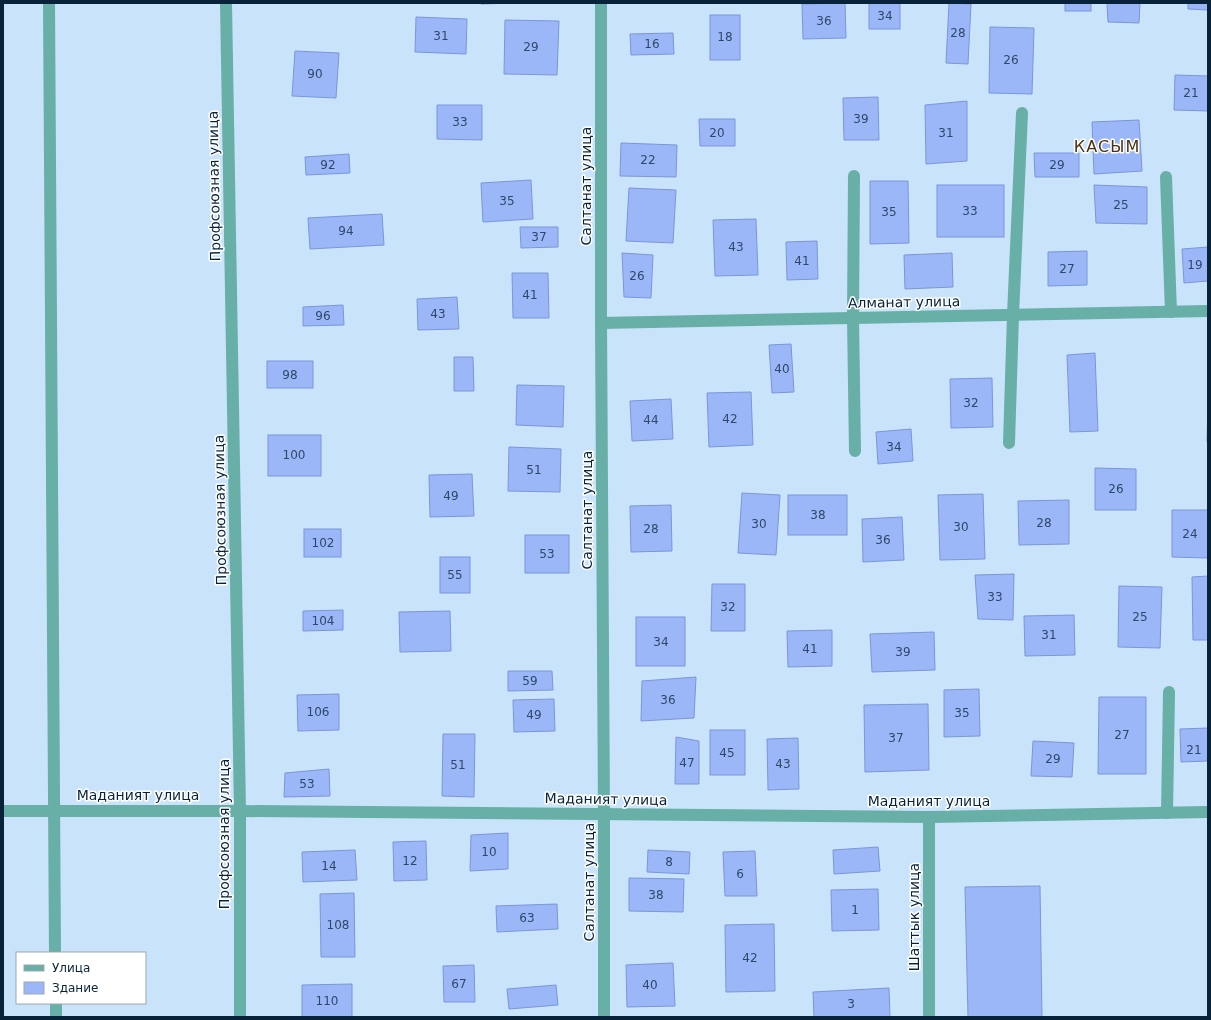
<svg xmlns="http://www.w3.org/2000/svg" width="1211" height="1020" font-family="'DejaVu Sans',sans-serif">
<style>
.building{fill:#9cb7f8;stroke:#7a96da}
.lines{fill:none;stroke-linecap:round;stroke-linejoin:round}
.service{stroke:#67afa7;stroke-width:12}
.minor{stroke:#67afa7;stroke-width:12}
.tertiary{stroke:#67afa7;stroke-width:12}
.labels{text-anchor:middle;stroke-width:3;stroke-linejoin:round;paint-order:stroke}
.number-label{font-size:12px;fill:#2d4869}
.street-label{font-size:14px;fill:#082339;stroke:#fff}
.quarter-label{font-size:16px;letter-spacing:1px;fill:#4d3112;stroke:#fff}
</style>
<rect width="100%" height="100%" fill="#c9e3fa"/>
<g class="building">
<polygon points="481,3 513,3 481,4"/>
<polygon points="845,3 846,38 803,39 802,4"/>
<rect x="869" y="3" width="31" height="26"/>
<polygon points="949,3 971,4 968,64 946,63"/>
<rect x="1065" y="3" width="26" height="8"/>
<polygon points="1107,3 1140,3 1139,23 1108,22"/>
<polygon points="1188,3 1208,3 1208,10 1188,9"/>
<rect x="710" y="15" width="30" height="45"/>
<polygon points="416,17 467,19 466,54 415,52"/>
<polygon points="505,20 559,21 557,75 504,74"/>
<polygon points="990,27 1034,28 1032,94 989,93"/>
<polygon points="673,33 674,54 631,55 630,34"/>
<polygon points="295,51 339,53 336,98 292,96"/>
<polygon points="1175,75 1208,76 1208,111 1174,110"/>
<polygon points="878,97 879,140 844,140 843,98"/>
<polygon points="967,101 967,161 926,164 925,105"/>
<polygon points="437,105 482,105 482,140 437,139"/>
<polygon points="699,119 735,119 735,146 700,146"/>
<polygon points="1139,120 1142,171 1094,174 1092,122"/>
<polygon points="621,143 677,145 676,177 620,176"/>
<polygon points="1034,153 1079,153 1079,177 1035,177"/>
<polygon points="349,154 350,173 306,175 305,157"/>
<polygon points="531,180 533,219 483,222 481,183"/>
<polygon points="870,181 908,181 909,243 870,244"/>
<rect x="937" y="185" width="67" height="52"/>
<polygon points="1094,185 1147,187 1147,224 1096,223"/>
<polygon points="629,188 676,190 673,243 626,241"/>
<polygon points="382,214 384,245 310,249 308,218"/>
<polygon points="756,219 758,275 715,276 713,220"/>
<polygon points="520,227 558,227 558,247 521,248"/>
<polygon points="817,241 818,279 787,280 786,242"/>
<polygon points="1208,247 1208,281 1184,283 1182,249"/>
<polygon points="1087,251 1087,285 1048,286 1048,252"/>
<polygon points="622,253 653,255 651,298 624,297"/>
<polygon points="952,253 953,287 905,289 904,255"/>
<polygon points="512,273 548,273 549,318 513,318"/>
<polygon points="457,297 459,329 418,330 417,299"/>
<polygon points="343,305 344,325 303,326 303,307"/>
<polygon points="791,344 794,392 772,393 769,345"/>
<polygon points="1095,353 1098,431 1070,432 1067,355"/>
<polygon points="454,357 473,357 474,391 454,391"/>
<rect x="267" y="361" width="46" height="27"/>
<polygon points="992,378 993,427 951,428 950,379"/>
<polygon points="517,385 564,386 563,427 516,425"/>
<polygon points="751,392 753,445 709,447 707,393"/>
<polygon points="671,399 673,439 632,441 630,401"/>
<polygon points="1208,400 1208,442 1207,442"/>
<polygon points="911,429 913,461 878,464 876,432"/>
<rect x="268" y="435" width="53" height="41"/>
<polygon points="509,447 561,449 560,492 508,491"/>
<polygon points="1095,468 1136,469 1136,510 1095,510"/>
<polygon points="472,474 474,516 430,517 429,475"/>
<polygon points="742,493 780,495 776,555 738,553"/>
<polygon points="983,494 985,559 940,560 938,495"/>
<rect x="788" y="495" width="59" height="40"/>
<polygon points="1069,500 1069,544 1019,545 1018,501"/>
<polygon points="671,505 672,551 631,552 630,506"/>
<polygon points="1172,510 1208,510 1208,558 1172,557"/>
<polygon points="902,517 904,560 863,562 862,519"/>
<rect x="304" y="529" width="37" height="28"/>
<rect x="525" y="535" width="44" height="38"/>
<rect x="440" y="557" width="30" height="36"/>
<polygon points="1014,574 1013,620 978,619 975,575"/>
<polygon points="1208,576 1208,640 1193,640 1192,577"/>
<polygon points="712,584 745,584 745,631 711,631"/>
<polygon points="1119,586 1162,587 1160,648 1118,647"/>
<polygon points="343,610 343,630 303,631 303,611"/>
<polygon points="450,611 451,651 400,652 399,612"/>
<polygon points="1074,615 1075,655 1025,656 1024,616"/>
<rect x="636" y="617" width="49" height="49"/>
<polygon points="832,630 832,666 788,667 787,631"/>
<polygon points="934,632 935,670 872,672 870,634"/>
<polygon points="508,671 552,671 553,690 508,691"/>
<polygon points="696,677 694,718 641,721 642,681"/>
<polygon points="979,689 980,736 944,737 944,690"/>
<polygon points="339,694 339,730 298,731 297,695"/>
<polygon points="1099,697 1146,697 1146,774 1098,774"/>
<polygon points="554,699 555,731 514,732 513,700"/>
<polygon points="928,704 929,770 865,772 864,705"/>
<polygon points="1208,728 1208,761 1181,762 1180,729"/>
<rect x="710" y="730" width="35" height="45"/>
<polygon points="443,734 475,734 474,797 442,796"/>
<polygon points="676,737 699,741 699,784 675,784"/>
<polygon points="798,738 799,789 768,790 767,739"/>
<polygon points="1033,741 1074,743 1072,777 1031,776"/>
<polygon points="329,769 330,796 284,797 285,773"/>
<polygon points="508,833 508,869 470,871 471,835"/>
<polygon points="426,841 427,880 394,881 393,842"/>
<polygon points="878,847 880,871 834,874 833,850"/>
<polygon points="355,850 357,880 303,882 302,852"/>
<polygon points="648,850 690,852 689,874 647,872"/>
<polygon points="755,851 757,896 725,896 723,852"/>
<polygon points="629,878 684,879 683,912 629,911"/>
<polygon points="1040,886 1042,1017 968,1017 965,887"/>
<polygon points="878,889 879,930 832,931 831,890"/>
<polygon points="354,893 355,957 321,957 320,894"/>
<polygon points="557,904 558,929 497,932 496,906"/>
<polygon points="774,924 775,991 726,992 725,925"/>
<polygon points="673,963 675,1006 627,1007 626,965"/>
<polygon points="474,965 475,1002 444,1002 443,966"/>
<polygon points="352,984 352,1017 302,1017 302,985"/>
<polygon points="556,985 558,1005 509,1009 507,989"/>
<polygon points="889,988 890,1017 814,1017 813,992"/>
</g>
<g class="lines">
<g class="service">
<polyline points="854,176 853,318 855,451"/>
<polyline points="1166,177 1171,312"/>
<polyline points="1009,443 1013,315 1022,113"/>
<polyline points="1167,813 1169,692"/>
</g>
<g class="minor">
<polyline points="226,3 240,811 240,1017"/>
<polyline points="601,3 601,323 604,814 604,1017"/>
<polyline points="601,323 1208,311"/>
<polyline points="3,811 240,811 929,817 1208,812"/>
<polyline points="929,817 929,1017"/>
</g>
<g class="tertiary">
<polyline points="49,3 55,953"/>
<polyline points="56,1003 56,1017"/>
</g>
</g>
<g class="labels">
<g class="number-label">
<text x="885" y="20">34</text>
<text x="824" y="25">36</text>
<text x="958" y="37">28</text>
<text x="441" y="40">31</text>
<text x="725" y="41">18</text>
<text x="652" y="48">16</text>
<text x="531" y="51">29</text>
<text x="1011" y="64">26</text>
<text x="315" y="78">90</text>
<text x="1191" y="97">21</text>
<text x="861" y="123">39</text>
<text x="460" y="126">33</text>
<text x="717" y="137">20</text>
<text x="946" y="137">31</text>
<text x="648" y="164">22</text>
<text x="328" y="169">92</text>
<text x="1057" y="169">29</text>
<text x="507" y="205">35</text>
<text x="1121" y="209">25</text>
<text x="970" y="215">33</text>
<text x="889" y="216">35</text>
<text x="346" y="235">94</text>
<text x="539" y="241">37</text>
<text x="736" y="251">43</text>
<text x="802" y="265">41</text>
<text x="1195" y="269">19</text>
<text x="1067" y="273">27</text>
<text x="637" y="280">26</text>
<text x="530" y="299">41</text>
<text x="438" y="318">43</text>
<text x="323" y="320">96</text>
<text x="782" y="373">40</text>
<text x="290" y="379">98</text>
<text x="971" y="407">32</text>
<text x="730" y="423">42</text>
<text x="651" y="424">44</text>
<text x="894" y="451">34</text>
<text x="294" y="459">100</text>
<text x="534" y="474">51</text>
<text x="1116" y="493">26</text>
<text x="451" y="500">49</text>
<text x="818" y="519">38</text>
<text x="1044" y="527">28</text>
<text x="759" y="528">30</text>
<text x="961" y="531">30</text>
<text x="651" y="533">28</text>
<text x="1190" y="538">24</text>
<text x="883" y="544">36</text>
<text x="323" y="547">102</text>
<text x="547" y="558">53</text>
<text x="455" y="579">55</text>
<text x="995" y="601">33</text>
<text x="728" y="611">32</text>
<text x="1140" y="621">25</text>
<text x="323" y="625">104</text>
<text x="1049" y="639">31</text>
<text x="661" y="646">34</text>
<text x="810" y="653">41</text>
<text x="903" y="656">39</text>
<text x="530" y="685">59</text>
<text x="668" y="704">36</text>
<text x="318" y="716">106</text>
<text x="962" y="717">35</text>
<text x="534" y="719">49</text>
<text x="1122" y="739">27</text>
<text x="896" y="742">37</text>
<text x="1194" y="754">21</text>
<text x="727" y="757">45</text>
<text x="1053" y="763">29</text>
<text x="687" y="767">47</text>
<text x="783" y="768">43</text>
<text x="458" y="769">51</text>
<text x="307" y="788">53</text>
<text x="489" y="856">10</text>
<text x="410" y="865">12</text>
<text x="669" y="866">8</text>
<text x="329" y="870">14</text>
<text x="740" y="878">6</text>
<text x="656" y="899">38</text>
<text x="855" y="914">1</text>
<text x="527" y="922">63</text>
<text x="338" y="929">108</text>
<text x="750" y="962">42</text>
<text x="459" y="988">67</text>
<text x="650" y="989">40</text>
<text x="327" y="1005">110</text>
<text x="851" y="1008">3</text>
</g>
<g class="street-label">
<text transform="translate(214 186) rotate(-91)" y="5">Профсоюзная улица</text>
<text transform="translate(586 186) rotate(-90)" y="5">Салтанат улица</text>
<text transform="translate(904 302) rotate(-1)" y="5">Алманат улица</text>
<text transform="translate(220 510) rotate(-91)" y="5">Профсоюзная улица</text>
<text transform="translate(587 510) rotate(-90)" y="5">Салтанат улица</text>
<text x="138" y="800">Маданият улица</text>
<text transform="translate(606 799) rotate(1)" y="5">Маданият улица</text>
<text x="929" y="806">Маданият улица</text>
<text transform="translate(224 834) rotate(-90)" y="5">Профсоюзная улица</text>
<text transform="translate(589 882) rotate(-90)" y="5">Салтанат улица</text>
<text transform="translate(914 917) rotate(-90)" y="5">Шаттык улица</text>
</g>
<g class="quarter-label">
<text x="1107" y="152">КАСЫМ</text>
</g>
</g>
<rect width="1211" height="1020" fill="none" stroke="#082339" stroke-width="8"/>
<rect x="16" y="952" width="130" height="52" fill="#ffffff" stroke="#9ca7b0"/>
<rect x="24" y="965" width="20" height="6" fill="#67afa7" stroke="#9ca7b0"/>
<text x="52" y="972" font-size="12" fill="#082339">Улица</text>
<rect x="24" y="982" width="20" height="12" fill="#9cb7f8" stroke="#9ca7b0"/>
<text x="52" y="992" font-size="12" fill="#082339">Здание</text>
</svg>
